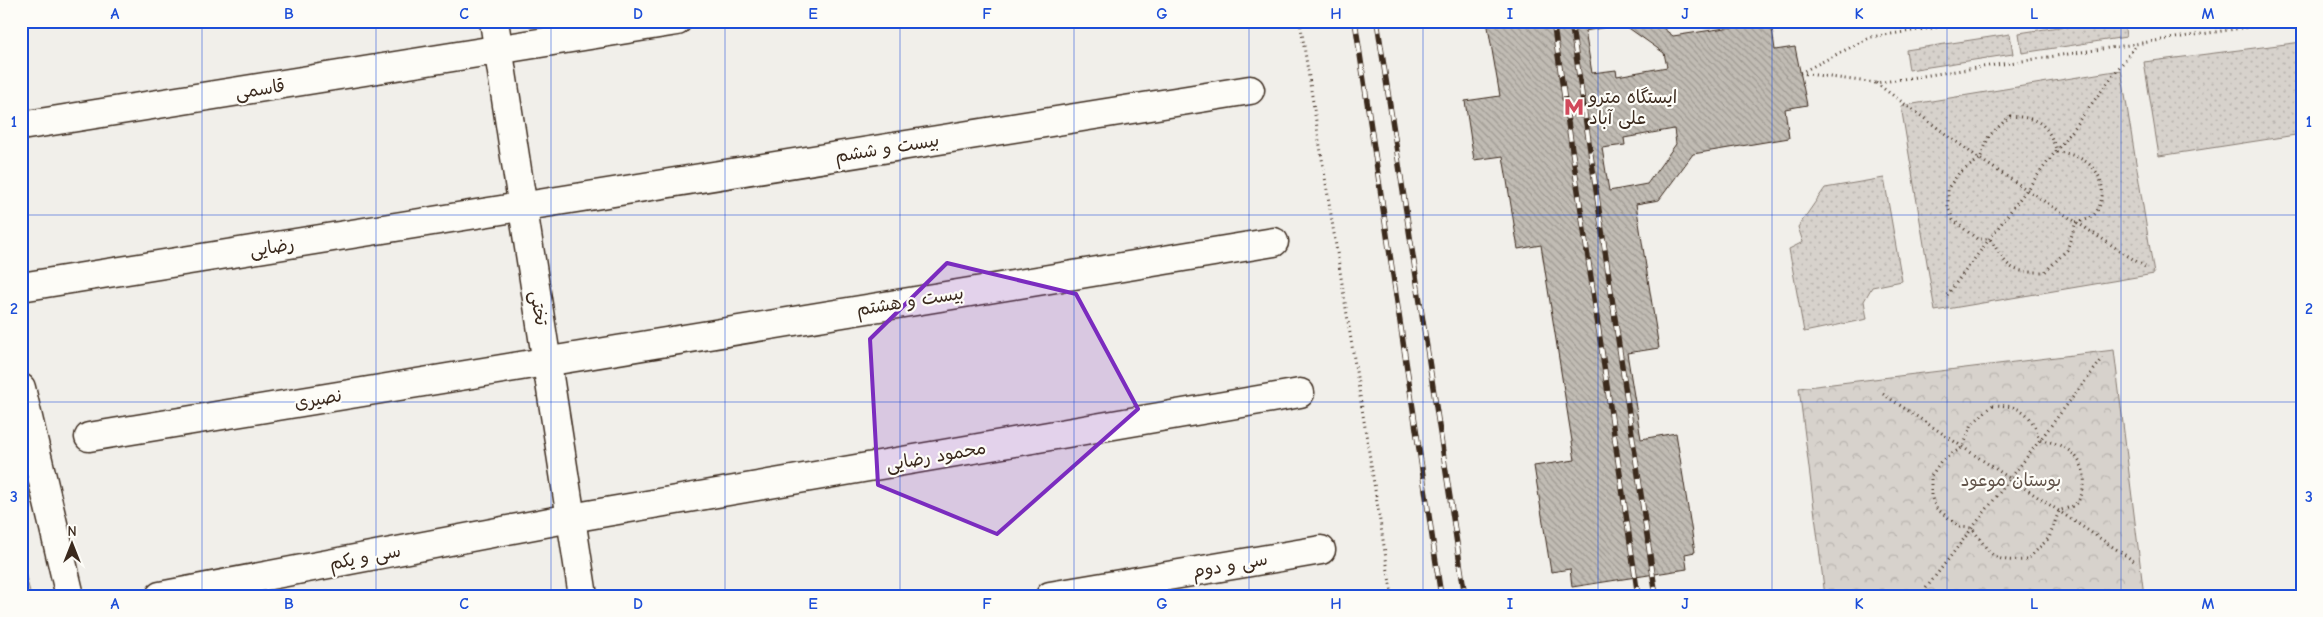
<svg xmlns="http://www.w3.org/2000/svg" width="2323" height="617" font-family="'Comic Neue','Playpen Sans Arabic',sans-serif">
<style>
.grass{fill:url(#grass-dots);stroke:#897e75}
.park{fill:url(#park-crowns);stroke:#897e75}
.building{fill:url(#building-back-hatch);stroke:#3b2a1e;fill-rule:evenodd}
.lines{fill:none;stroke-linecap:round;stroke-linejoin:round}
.minor-casing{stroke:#3b2a1e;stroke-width:31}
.major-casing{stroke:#3b2a1e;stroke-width:31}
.path{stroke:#3b2a1e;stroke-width:3;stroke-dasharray:1 4;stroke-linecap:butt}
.minor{stroke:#fdfcf7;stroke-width:28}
.major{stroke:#fdfcf7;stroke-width:28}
.rail-casing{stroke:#3b2a1e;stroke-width:5.5}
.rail{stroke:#fdfcf7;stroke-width:4;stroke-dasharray:11;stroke-linecap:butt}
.marked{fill:#7b2cbf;fill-opacity:0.2;stroke:#7b2cbf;stroke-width:4;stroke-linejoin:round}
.grid{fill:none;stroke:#1d4ed8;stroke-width:1;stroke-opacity:0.55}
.labels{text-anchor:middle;stroke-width:4.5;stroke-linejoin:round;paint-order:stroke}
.street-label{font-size:18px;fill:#3b2a1e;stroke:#fdfcf7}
.poi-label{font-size:18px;fill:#3b2a1e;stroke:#fdfcf7;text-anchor:start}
.park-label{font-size:18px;fill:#62544a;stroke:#fdfcf7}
.neatline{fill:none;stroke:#1d4ed8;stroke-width:2}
.grid-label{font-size:16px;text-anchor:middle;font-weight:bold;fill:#1d4ed8}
</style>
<defs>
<pattern id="grass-dots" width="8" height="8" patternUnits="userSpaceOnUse" patternTransform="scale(1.25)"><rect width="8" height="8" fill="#d7d2cc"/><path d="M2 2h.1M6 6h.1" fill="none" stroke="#b9b4af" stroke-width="1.8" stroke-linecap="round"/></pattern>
<pattern id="park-crowns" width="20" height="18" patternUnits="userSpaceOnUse" patternTransform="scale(1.25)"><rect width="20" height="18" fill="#d7d2cc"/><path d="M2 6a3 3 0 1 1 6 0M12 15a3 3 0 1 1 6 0" fill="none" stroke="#b9b4af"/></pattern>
<pattern id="building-back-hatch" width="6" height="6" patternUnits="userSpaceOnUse" patternTransform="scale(1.25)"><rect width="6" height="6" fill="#c1bcb4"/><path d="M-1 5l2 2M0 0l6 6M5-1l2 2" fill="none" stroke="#9e9992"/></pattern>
</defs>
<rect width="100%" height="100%" fill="#f1efea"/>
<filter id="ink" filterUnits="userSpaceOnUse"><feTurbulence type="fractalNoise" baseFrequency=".02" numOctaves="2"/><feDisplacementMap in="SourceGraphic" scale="10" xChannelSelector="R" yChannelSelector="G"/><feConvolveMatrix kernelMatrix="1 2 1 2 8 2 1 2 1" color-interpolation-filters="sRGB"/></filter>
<g filter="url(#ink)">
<g class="grass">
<polygon points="2097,21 2124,21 2126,37 2022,53 2019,33"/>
<polygon points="2010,34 2013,54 1909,70 1906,50"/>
<polygon points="2302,42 2302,134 2159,156 2144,62"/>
<polygon points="2121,70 2154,274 1935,311 1901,106"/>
<polygon points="1884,178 1902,281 1872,287 1864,301 1867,319 1804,332 1789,249 1803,242 1798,227 1825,188"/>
</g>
<g class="park">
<polygon points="2114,350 2144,596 1825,596 1799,388"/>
<polygon points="21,557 31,596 21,596"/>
</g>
<path class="building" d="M1487,21h167l19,15 98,-15 4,29 20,-3 12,58 -22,4 4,29 -96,16 -34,46 -23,4 23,144 -32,5 14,86 35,-6 19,119 -10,2 2,15 -115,18 -2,-18 -19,3 -17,-106 41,-6 -34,-215 -23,4 -15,-93 -29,4 -9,-59 35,-5zM1623,24l41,29 3,14 -50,9 -1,-6 -24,3 -7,-42zM1674,129l2,15 -29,40 -38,7 -7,-43 23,-3 -1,-7z"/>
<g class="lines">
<defs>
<g id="minor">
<polyline points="21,126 677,21"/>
<polyline points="21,287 1250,90"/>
<polyline points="21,388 70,596"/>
<polyline points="89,437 1274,242"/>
<polyline points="160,596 571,518 1300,393"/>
<polyline points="1050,596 1321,550"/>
</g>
<polyline id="major" points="494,21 583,596"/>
</defs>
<use href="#minor" class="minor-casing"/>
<use href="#major" class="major-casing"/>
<g class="path">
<polyline points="1300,21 1392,596"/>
<polyline points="1800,73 1876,83 2288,21"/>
<polyline points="1800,73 1871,37 1979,21"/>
<polyline points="1876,83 1980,159 2145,267"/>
<path d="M2010,116c30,2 37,7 47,36 24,2 48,17 45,44 -1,7 -4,17 -11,21 -4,3 -10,4 -15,5l-9,28 -22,22c-37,1 -36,-4 -55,-33h-13l-24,-19 -5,-13v-19l11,-15 21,-14 9,-23z"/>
<polyline points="1947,295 2137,44"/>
<polyline points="1883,394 2137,563"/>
<path d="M1993,405c30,1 37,7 47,35 25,3 47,18 44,45 -1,7 -4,16 -10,20 -4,3 -11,4 -15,6l-10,27 -22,22c-37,2 -34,-4 -55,-32l-12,-1 -24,-19 -5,-12v-20l10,-15 22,-14 9,-23z"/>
<polyline points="1920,596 2103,358"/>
</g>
<use href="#minor" class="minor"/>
<use href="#major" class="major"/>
<defs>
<g id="rail">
<polyline points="1355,21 1441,596"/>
<polyline points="1377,21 1465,596"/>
<polyline points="1553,21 1638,596"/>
<polyline points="1571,21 1656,596"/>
</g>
</defs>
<use href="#rail" class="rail-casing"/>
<use href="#rail" class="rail"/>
</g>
</g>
<path class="marked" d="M947,263l129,31 62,115 -141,125 -119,-49 -8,-146z"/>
<path class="grid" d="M202,21v575M376,21v575M551,21v575M725,21v575M900,21v575M1074,21v575M1249,21v575M1423,21v575M1598,21v575M1772,21v575M1947,21v575M2121,21v575M21,215h2281M21,402h2281"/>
<defs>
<symbol id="metro-bare" viewBox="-9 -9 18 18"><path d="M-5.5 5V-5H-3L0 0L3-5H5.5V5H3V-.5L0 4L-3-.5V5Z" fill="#d1495b" stroke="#fdfcf7" stroke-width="2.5" paint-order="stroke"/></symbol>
</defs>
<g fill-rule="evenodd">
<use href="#metro-bare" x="1560" y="93" width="28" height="28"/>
</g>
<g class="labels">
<g class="street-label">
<text transform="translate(260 89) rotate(-9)" y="6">قاسمی</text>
<text transform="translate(887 148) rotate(-9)" y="6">بیست و ششم</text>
<text transform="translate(272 247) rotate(-9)" y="6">رضایی</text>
<text transform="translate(910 301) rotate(-9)" y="6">بیست و هشتم</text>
<text transform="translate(539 308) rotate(81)" y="6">تختی</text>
<text transform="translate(318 399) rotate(-10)" y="6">نصیری</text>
<text transform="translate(936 456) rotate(-10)" y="6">محمود رضایی</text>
<text transform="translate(365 557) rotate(-11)" y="6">سی و یکم</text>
<text transform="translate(1230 565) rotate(-10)" y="6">سی و دوم</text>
</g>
<g class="poi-label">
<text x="1589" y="103">ایستگاه مترو<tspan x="1589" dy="21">علی آباد</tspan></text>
</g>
<g class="park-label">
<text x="2011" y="486">بوستان موعود</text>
</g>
</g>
<rect width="2323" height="617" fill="none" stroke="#fdfcf7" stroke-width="55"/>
<g transform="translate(72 544)" stroke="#fdfcf7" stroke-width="4" paint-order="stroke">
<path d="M0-4L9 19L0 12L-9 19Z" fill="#3b2a1e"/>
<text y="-8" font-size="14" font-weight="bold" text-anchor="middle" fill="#3b2a1e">N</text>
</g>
<rect x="28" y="28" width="2268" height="562" class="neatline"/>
<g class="grid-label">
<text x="115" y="19">A</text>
<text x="289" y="19">B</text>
<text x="464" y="19">C</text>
<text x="638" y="19">D</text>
<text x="813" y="19">E</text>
<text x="987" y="19">F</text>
<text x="1162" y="19">G</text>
<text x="1336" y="19">H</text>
<text x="1510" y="19">I</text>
<text x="1685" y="19">J</text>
<text x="1859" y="19">K</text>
<text x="2034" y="19">L</text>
<text x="2208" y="19">M</text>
<text x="14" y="127">1</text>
<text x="2309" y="127">1</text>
<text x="14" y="314">2</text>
<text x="2309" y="314">2</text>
<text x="14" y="502">3</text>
<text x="2309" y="502">3</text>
<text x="115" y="609">A</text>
<text x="289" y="609">B</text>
<text x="464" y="609">C</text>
<text x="638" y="609">D</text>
<text x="813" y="609">E</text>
<text x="987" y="609">F</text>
<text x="1162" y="609">G</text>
<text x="1336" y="609">H</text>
<text x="1510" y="609">I</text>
<text x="1685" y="609">J</text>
<text x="1859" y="609">K</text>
<text x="2034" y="609">L</text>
<text x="2208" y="609">M</text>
</g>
</svg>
